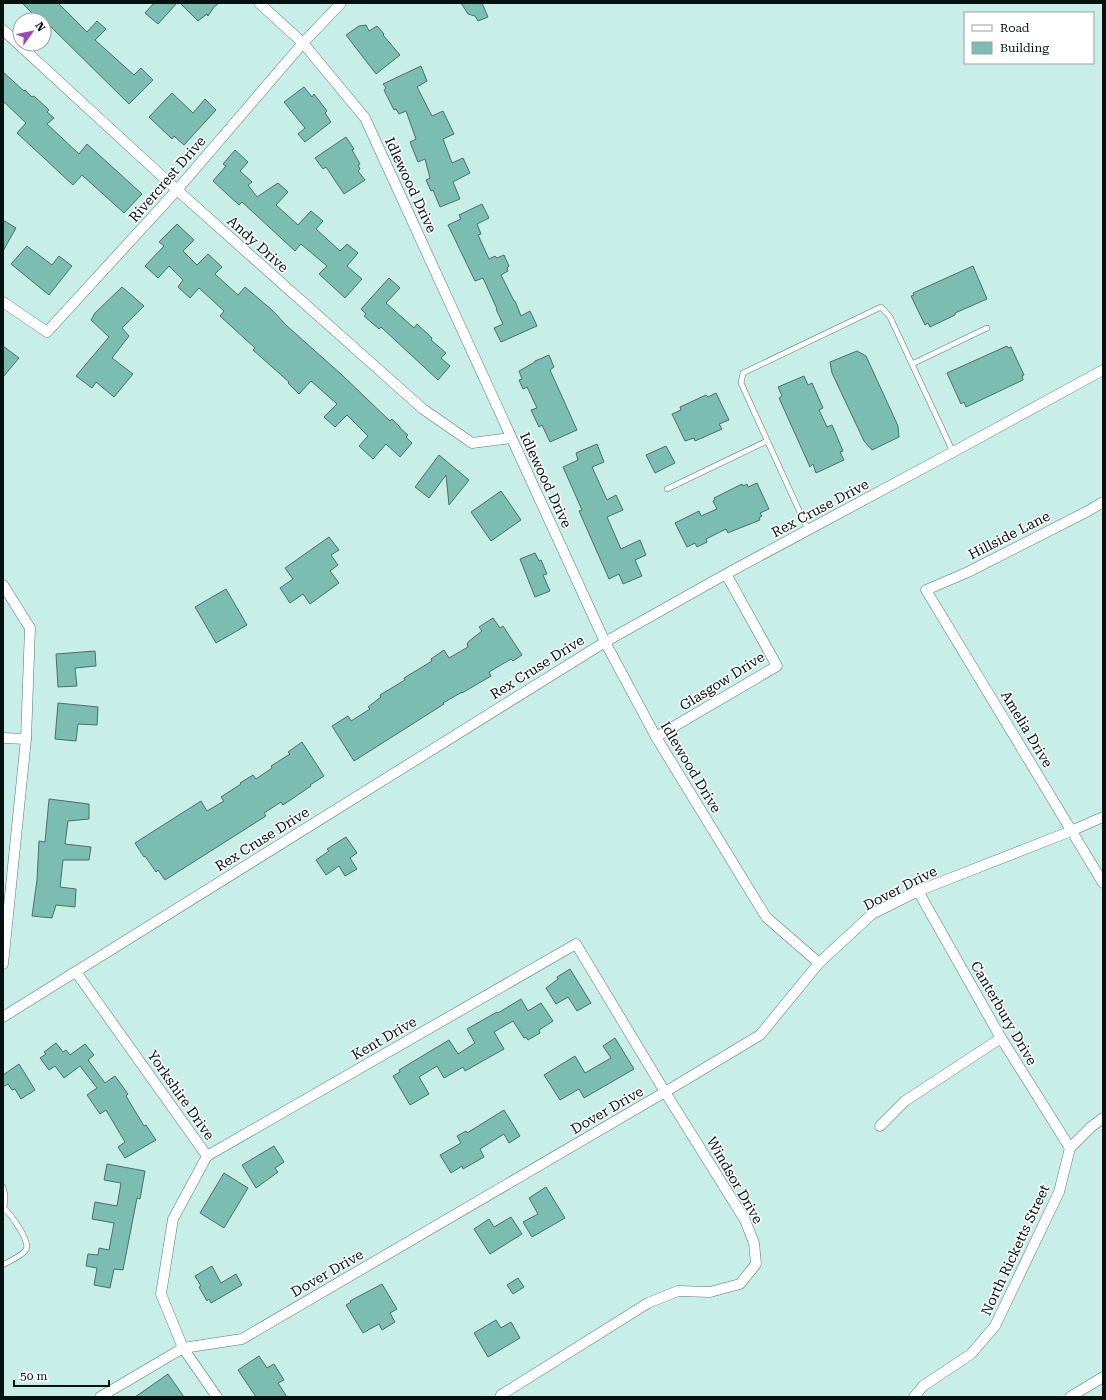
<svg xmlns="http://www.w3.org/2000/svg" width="1106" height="1400" font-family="'Roboto Serif',serif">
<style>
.building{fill:#7bbdb1;stroke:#4b6e68}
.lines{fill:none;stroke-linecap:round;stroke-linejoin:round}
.lane-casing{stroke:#547972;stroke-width:6}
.street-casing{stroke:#547972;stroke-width:11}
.lane{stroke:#fff;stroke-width:5}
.street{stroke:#fff;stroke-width:10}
.labels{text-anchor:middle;stroke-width:3;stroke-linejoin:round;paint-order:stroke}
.street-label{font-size:14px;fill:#04110f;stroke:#fff}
</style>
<rect width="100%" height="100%" fill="#c7efe7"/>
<g class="building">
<polygon points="22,3 58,3 87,32 97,21 106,29 95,40 134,75 141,68 153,80 129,104 46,22 44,25 44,20 39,20"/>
<polygon points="154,3 177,3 158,24 145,13"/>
<polygon points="180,3 219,3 214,7 208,16 207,14 198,21"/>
<polygon points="461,3 482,3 488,17 478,21 475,16 468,14"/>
<polygon points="366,25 369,31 377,26 384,34 383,35 400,55 376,74 346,35 359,26"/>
<polygon points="421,66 427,81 417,87 432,116 443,111 454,134 443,139 452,163 463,158 470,173 453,182 460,199 440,207 433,190 431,191 426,180 430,178 425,159 418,162 410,142 416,139 406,111 399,114 396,109 394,110 384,90 386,88 383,84"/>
<polygon points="3,72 24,91 25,90 32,97 34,96 49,110 47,112 54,118 47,124 79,154 87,144 142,194 124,213 82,175 73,185 17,133 26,123 3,101"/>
<polygon points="304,87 312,97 314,94 327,111 325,113 331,122 305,142 298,134 305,128 284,102"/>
<polygon points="172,93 193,113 205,99 216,110 184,145 174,136 172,139 149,117"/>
<polygon points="346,137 354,149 352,150 360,164 358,165 360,169 358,171 365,180 344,194 326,167 323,169 315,158"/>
<polygon points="235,150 248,162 240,171 252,182 248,185 257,197 278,183 288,192 276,205 298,225 311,211 323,221 316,229 340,251 347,244 358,253 347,266 362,279 345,298 319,274 327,266 301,244 295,251 242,202 239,205 213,181 226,166 223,164"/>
<polygon points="482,204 489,218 477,224 481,234 478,235 489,259 495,256 497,258 504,255 509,266 507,268 508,271 501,275 514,301 515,301 521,316 530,311 537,326 501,342 494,328 503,324 496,309 497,309 483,278 475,281 448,225 461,219 459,215"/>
<polygon points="3,220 16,228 3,251"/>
<polygon points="177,224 194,240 183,251 197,265 208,254 222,267 215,274 238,295 245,287 273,311 287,326 342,375 390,421 392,419 400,427 400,428 408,435 406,437 412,443 400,457 386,444 373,459 359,446 368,436 347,415 335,427 324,417 337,404 311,381 299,394 288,383 289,382 253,350 255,348 220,316 224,311 199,288 190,298 178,287 183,280 169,266 158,278 145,266 164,246 159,242"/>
<polygon points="27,246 52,265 59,256 72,266 49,295 11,264"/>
<polygon points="973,266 987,299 955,313 955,315 930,327 928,323 925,325 911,296 914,295 913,293"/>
<polygon points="389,278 400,288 386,303 414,328 417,324 432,338 431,340 446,353 441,358 450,366 438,380 381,327 379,329 364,316 366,314 361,309"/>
<polygon points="122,287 144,306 122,328 129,336 112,358 133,374 114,397 96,382 92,388 76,376 109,337 91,320 95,313"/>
<polygon points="3,346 19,358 3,377"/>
<polygon points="1007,346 1008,348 1011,347 1024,375 1022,376 1023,380 966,407 964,402 961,404 947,373"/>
<polygon points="857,351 866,356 898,426 899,437 872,450 864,441 832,373 830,362"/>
<polygon points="549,355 554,367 550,370 577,430 550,442 542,425 539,427 531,410 537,408 527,387 523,389 519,380 522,379 519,371 535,362 535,361"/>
<polygon points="804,376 808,385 812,383 823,408 819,410 827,427 832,425 843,451 840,452 844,460 816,473 813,464 810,467 779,398 782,396 778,387"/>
<polygon points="716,393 729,420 719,424 722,429 695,441 694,438 685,441 672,414 681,410 680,407 706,395 708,397"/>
<polygon points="597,444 604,462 592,467 607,500 616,495 623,510 607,517 621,549 640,540 646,555 635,560 642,576 623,584 619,574 609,579 579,511 582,510 563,467 578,460 576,453"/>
<polygon points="666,446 675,463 655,473 646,455"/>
<polygon points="439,455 469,480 449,505 446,475 429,498 415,487"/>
<polygon points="757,483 769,509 760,513 762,516 759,518 760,520 730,532 728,533 726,529 706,539 707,542 697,547 695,543 687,547 675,523 699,511 701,516 717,509 713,501 715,500 714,498 742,484 743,486 747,484 748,487"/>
<polygon points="501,491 521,520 491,541 471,512"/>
<polygon points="329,537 339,550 331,555 338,565 330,571 339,583 310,604 303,594 290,603 280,588 293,579 285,568"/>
<polygon points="535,553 539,561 541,560 547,574 543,575 550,591 535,597 520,559"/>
<polygon points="226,589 247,625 216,643 195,607"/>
<polygon points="493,618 500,628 503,626 522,655 513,661 511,659 489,672 491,676 462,693 462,692 443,703 444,704 354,761 332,726 348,716 351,721 370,709 368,707 381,697 380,695 405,680 404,678 432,661 431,659 444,650 449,658 468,647 467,644 468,643 468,642 482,631 479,627"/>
<polygon points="95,651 96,666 75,668 77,686 58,687 56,654"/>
<polygon points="58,703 98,707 97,725 78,724 76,741 55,739"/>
<polygon points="302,742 324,776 310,785 311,786 283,805 281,802 264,813 266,816 165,880 158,870 156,872 145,856 144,857 135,843 201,801 207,811 224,801 221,797 241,784 240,783 253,775 256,779 272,768 271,766 290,754 288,752"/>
<polygon points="49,799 89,804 89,819 68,821 65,844 91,847 89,860 63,860 60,887 76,889 75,907 56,905 52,918 32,916 37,880 39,841 45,842"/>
<polygon points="346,837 357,853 350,858 357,869 345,876 339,866 326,875 316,860 329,851 327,849"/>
<polygon points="570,969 591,1003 577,1011 568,997 556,1004 546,988 558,979 557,977"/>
<polygon points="521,999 528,1011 541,1003 553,1021 539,1030 540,1033 528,1040 526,1037 524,1038 513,1021 494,1032 504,1049 465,1071 463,1067 444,1078 437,1066 419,1077 429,1094 410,1105 393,1076 400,1072 399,1070 449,1040 458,1054 475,1043 467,1029 497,1012 498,1013"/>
<polygon points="615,1038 634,1069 584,1098 579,1089 560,1100 544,1075 575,1056 585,1073 611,1058 603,1046"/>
<polygon points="56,1043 63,1052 66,1050 70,1055 85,1044 94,1055 88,1060 105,1083 115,1076 128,1094 126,1096 144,1126 146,1125 156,1140 125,1158 118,1147 125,1142 106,1110 100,1114 87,1095 97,1088 80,1066 64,1078 55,1066 49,1070 40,1058 46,1054 44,1052"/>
<polygon points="19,1064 35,1090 21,1099 15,1089 12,1090 8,1084 3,1087 3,1075"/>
<polygon points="504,1110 520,1136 509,1143 504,1134 480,1149 484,1157 463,1169 462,1166 451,1173 440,1155 461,1143 457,1136 466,1131 467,1133"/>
<polygon points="274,1146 284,1162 275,1168 278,1172 256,1188 242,1165"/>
<polygon points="107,1164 145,1171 140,1199 137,1198 123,1270 114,1269 110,1288 94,1285 97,1268 86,1266 88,1254 98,1255 99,1248 109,1250 114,1223 92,1219 95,1202 117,1206 121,1183 104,1180"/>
<polygon points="224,1173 248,1188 224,1228 200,1213"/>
<polygon points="546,1187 565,1218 532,1237 523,1222 538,1214 529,1198"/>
<polygon points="511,1217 522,1234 490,1254 474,1229 489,1219 494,1227"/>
<polygon points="212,1266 221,1283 236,1274 242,1285 211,1303 209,1299 207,1301 199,1287 201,1286 195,1276"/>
<polygon points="518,1278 524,1287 513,1294 507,1285"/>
<polygon points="382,1284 397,1309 390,1313 395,1322 382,1330 379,1324 363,1333 346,1305 351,1302 350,1301"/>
<polygon points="496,1320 501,1328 511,1322 520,1338 488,1357 474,1333"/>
<polygon points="259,1356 267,1368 274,1364 284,1380 278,1383 287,1397 256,1397 238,1370"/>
<polygon points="168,1374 184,1397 135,1397"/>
</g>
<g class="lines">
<defs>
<g id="lane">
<polyline points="912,364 987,328"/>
<polyline points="667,489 767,441"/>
<polyline points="808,530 741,383 743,373 881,307 890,317 953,452"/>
<polyline points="3,1187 5,1196 4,1208"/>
<path d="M3,1208c7,4 21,26 23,34 1,3 1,7 -1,9 -5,6 -16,10 -22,14"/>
</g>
<g id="street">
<polyline points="259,3 303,43 365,118 605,642 656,737 766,917 819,963"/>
<polyline points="3,30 177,190 423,409 472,443 511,438"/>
<polyline points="3,302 47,332 177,190 303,43 341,3"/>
<polyline points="1103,502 1088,511 968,572 926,590 1103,883"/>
<polyline points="3,585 30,628 26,739 3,964"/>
<polyline points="656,737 777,666 726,574"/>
<polyline points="3,738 26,739"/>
<polyline points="918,891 1001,1038 1070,1148"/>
<polyline points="76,972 207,1156"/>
<polyline points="3,1017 605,642 726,574 953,452 1103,370"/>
<polyline points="880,1126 905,1101 1001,1038"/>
<polyline points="207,1156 576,944 665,1092 745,1220 754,1243 756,1264 740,1284 710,1292 678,1291 648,1303 501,1395"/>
<polyline points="207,1156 173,1219 161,1294 183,1348 217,1397"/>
<polyline points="100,1397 183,1348 242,1339 665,1092 760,1035 819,963 872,914 918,891 1071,831 1103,817"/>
<polyline points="914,1397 923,1386 971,1354 995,1326 1059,1192 1070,1148 1091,1127 1103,1118"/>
<polyline points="1070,1397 1103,1377"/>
</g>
</defs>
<use href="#lane" class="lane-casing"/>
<use href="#street" class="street-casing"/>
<use href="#lane" class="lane"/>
<use href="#street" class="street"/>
</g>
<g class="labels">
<g class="street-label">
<text transform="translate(167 179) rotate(-49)" y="5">Rivercrest Drive</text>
<text transform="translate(411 185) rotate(65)" y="5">Idlewood Drive</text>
<text transform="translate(258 244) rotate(42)" y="5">Andy Drive</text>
<text transform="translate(546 480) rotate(65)" y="5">Idlewood Drive</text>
<text transform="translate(820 508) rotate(-28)" y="5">Rex Cruse Drive</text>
<text transform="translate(1009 535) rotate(-27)" y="5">Hillside Lane</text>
<text transform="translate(537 667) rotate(-32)" y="5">Rex Cruse Drive</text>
<text transform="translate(722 681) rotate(-32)" y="5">Glasgow Drive</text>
<text transform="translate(1027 729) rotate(59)" y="5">Amelia Drive</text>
<text transform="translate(691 767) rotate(59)" y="5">Idlewood Drive</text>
<text transform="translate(262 839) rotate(-32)" y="5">Rex Cruse Drive</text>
<text transform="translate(900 888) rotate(-27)" y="5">Dover Drive</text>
<text transform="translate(1004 1013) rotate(60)" y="5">Canterbury Drive</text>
<text transform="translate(384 1038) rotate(-30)" y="5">Kent Drive</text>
<text transform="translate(181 1095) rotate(55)" y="5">Yorkshire Drive</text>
<text transform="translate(607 1110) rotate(-30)" y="5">Dover Drive</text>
<text transform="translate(735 1180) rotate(60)" y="5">Windsor Drive</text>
<text transform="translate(1015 1250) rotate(-65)" y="5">North Ricketts Street</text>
<text transform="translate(327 1273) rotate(-30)" y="5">Dover Drive</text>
</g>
</g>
<rect width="1106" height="1400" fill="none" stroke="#04110f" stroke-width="8"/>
<rect x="964" y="12" width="130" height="52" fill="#ffffff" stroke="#9ba09f"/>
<rect x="972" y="25" width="20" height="6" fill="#ffffff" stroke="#9ba09f"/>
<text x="1000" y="32" font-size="12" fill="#04110f">Road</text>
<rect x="972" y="42" width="20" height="12" fill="#7bbdb1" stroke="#9ba09f"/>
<text x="1000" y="52" font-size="12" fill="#04110f">Building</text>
<g transform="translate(32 32) rotate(57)"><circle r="19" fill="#ffffff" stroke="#9ba09f"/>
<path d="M0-3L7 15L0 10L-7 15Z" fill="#9848b7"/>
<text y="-6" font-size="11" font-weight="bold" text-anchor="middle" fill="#04110f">N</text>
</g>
<path d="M14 1380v6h95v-6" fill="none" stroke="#04110f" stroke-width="2"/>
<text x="20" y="1380" font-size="12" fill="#04110f" stroke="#ffffff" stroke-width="3" paint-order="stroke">50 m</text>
</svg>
